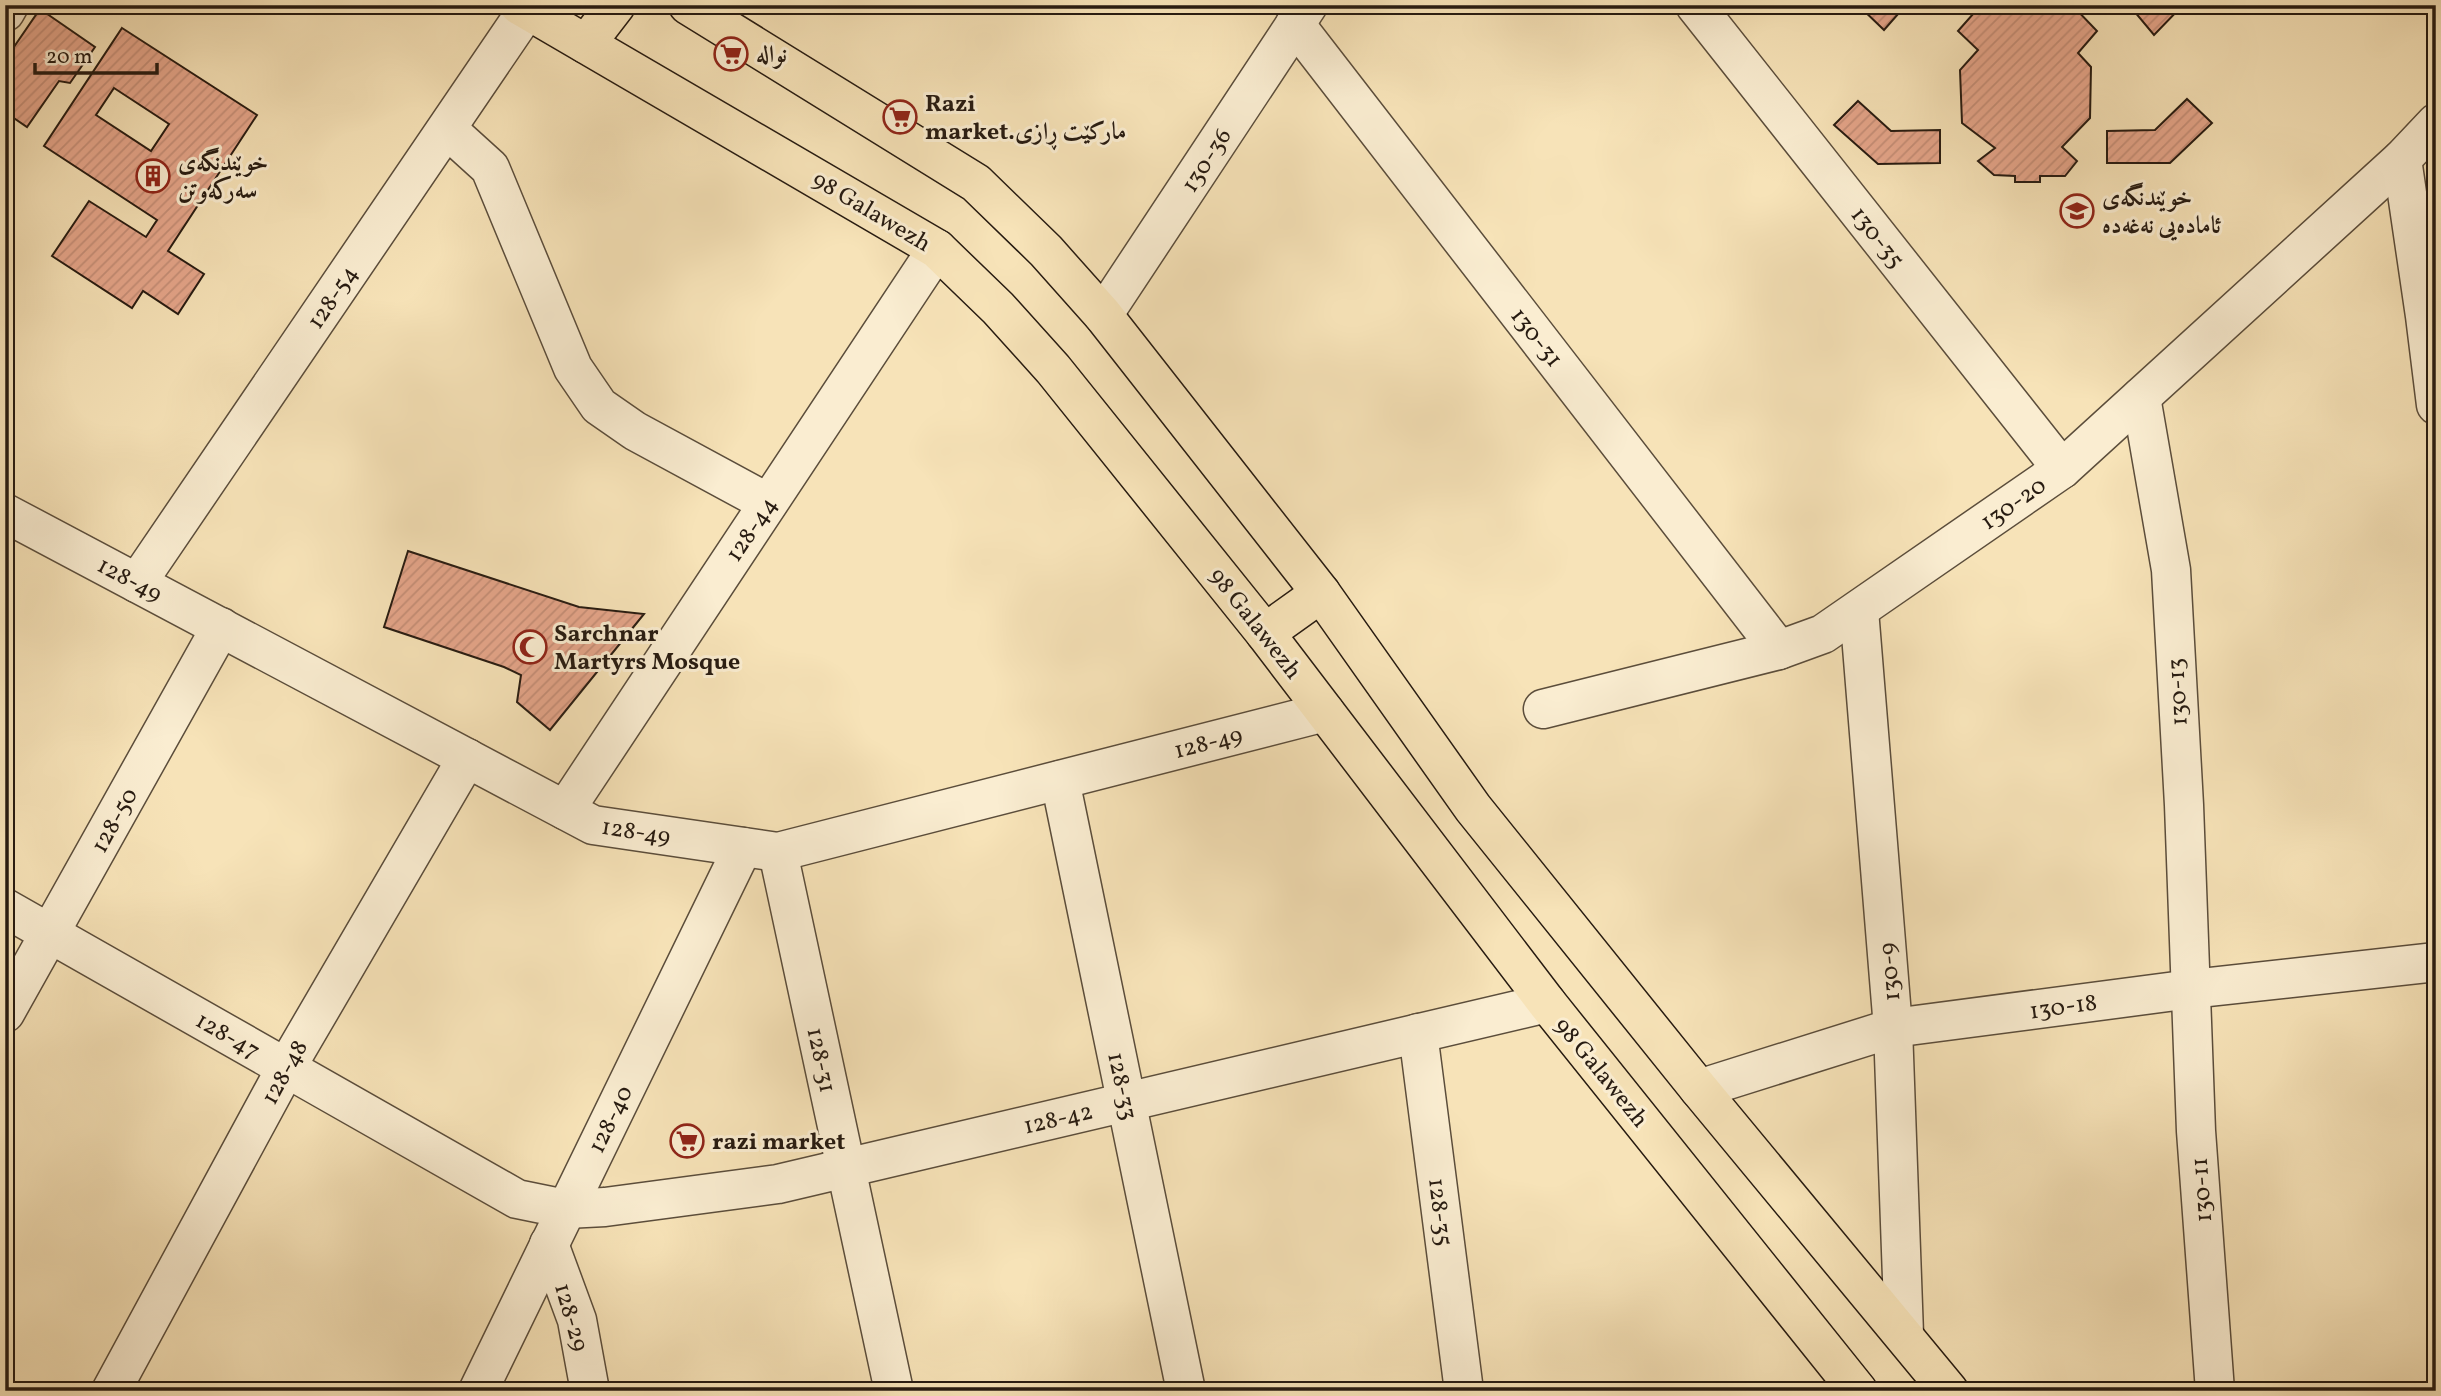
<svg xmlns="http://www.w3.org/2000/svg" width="2441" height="1396" font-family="Vollkorn,Amiri,serif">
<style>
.building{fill:url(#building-hatch);stroke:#271b11;stroke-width:2;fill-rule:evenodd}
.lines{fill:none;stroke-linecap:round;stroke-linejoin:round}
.minor-casing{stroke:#5b4d3b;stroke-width:41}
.major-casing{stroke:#271b11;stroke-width:41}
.minor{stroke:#faedd1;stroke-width:38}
.major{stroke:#f7e3b8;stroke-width:38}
.labels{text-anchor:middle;stroke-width:6;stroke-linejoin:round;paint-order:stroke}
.poi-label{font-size:24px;font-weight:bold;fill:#271b11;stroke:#faedd1;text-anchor:start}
.street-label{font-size:24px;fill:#271b11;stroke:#faedd1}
</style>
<defs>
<pattern id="building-hatch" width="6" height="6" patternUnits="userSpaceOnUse" patternTransform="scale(1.75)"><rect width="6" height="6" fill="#e6a68b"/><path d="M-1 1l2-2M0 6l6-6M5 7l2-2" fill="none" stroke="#c58e77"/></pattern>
</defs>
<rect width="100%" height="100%" fill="#f7e3b8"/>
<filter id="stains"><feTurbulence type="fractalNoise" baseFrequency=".00286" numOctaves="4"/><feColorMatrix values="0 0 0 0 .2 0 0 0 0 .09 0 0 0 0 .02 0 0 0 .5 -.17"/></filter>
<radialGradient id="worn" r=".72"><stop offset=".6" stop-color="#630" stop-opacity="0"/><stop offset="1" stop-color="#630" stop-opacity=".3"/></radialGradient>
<g class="building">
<polygon points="1858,5 1906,5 1884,30"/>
<polygon points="1981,5 2072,5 2097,31 2078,53 2091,67 2090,118 2062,147 2077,161 2065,176 2040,176 2040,182 2015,182 2015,176 1994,175 1978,161 1995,148 1962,123 1960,70 1978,50 1958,31"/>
<polygon points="2129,5 2183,5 2154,35"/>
<polygon points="40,9 95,47 70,83 59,81 27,127 5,112 5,60"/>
<path d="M122,28l135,87 -89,136 36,23 -26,40 -35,-23 -11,17 -80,-52 37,-55 57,36 11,-17 -113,-74zM114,88l55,36 -18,27 -55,-36z"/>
<polygon points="2187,99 2212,123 2170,163 2107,163 2107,131 2155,130"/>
<polygon points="1858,101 1891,131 1940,130 1940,163 1878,164 1834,125"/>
<polygon points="408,551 579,607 644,614 550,730 517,702 521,675 504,667 384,627"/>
</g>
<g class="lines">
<defs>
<g id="minor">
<polyline points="1695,5 2062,469"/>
<polyline points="5,12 9,5"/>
<polyline points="1295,24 1779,650"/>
<polyline points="447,129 490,168 573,368 599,406 635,431 768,503"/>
<polyline points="2402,159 2425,316 2436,405"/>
<polyline points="1103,315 1308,5"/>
<polyline points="2141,397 2171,570 2184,805 2196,1131 2215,1391"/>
<polyline points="5,513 593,825 778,852 1325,712"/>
<polyline points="137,583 527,10"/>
<polyline points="1859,610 1893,1028 1904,1334"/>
<polyline points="1543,709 1779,650 1823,634 2062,469 2402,159 2436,123"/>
<polyline points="1060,780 1186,1391"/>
<polyline points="565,810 937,249"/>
<polyline points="778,852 894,1391"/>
<polyline points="5,908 517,1199 566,1209 605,1207 778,1184 1547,1003"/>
<polyline points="5,1013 221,627"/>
<polyline points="1418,1033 1464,1391"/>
<polyline points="1699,1089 1893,1028 2191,989 2436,962"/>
<polyline points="549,1244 577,1320 590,1391"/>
<polyline points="111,1391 286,1068 467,758"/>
<polyline points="478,1391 743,847"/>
</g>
<g id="major">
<polyline points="519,5 937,249 998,308 1053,369 1265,633 1547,1003 1858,1391"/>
<polyline points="688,5 976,183 1046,251 1103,315 1321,593 1473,808 1699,1089 1949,1391"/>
<polyline points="586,44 616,5"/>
<polyline points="1265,633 1321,593"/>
</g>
</defs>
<use href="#minor" class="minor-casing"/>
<use href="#major" class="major-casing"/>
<use href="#minor" class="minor"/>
<use href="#major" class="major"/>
</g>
<defs>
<symbol id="supermarket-ring" viewBox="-11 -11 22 22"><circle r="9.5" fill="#faedd1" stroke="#8f2418" stroke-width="1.5"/><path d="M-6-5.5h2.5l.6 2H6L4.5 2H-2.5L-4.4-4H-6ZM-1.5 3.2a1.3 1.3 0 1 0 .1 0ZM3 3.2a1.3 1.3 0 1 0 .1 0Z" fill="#8f2418"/></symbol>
<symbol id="building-ring" viewBox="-11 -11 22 22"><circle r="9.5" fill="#faedd1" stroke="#8f2418" stroke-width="1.5"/><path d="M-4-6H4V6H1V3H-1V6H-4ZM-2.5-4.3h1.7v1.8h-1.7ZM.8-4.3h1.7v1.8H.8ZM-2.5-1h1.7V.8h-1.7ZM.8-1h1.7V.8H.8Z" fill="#8f2418"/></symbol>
<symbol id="school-ring" viewBox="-11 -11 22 22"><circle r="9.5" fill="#faedd1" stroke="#8f2418" stroke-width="1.5"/><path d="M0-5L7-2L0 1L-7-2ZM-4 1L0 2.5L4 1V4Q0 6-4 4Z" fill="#8f2418"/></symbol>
<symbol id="mosque-ring" viewBox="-11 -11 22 22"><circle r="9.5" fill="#faedd1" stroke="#8f2418" stroke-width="1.5"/><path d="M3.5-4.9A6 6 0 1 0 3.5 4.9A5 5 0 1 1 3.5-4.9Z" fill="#8f2418"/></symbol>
</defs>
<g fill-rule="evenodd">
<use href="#supermarket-ring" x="712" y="35" width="38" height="38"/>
<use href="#supermarket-ring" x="881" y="98" width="38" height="38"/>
<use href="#building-ring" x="134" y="157" width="38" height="38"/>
<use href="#school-ring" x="2058" y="192" width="38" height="38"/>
<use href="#mosque-ring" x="511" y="628" width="38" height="38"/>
<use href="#supermarket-ring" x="668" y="1122" width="38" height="38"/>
</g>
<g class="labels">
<g class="poi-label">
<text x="756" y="62">نواله</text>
<text x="925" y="111">Razi<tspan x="925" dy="28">market.مارکێت ڕازی</tspan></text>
<text x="178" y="170">خوێندنگەی<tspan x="178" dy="28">سەرکەوتن</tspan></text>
<text x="2102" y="205">خوێندنگەی<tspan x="2102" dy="28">ئامادەیی نەغەدە</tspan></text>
<text x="554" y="641">Sarchnar<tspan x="554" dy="28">Martyrs Mosque</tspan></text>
<text x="712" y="1149">razi market</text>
</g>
<g class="street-label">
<text transform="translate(1206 160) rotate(-57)" y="8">130-36</text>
<text transform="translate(872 211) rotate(31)" y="8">98 Galawezh</text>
<text transform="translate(1878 237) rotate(52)" y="8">130-35</text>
<text transform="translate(332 297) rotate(-56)" y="8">128-54</text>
<text transform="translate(1537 337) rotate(52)" y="8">130-31</text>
<text transform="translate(2013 503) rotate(-35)" y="8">130-20</text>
<text transform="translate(751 529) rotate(-56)" y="8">128-44</text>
<text transform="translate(130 579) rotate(28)" y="8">128-49</text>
<text transform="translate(1256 623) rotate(52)" y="8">98 Galawezh</text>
<text transform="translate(2177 692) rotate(-93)" y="8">130-13</text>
<text transform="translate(1208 742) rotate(-14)" y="8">128-49</text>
<text transform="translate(114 820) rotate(-61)" y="8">128-50</text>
<text transform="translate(636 831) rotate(9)" y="8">128-49</text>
<text transform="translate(1889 972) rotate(-95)" y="8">130-9</text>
<text transform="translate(2063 1006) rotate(-8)" y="8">130-18</text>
<text transform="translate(228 1035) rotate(30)" y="8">128-47</text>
<text transform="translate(822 1060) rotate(78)" y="8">128-31</text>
<text transform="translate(284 1072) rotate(-61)" y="8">128-48</text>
<text transform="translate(1602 1072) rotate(51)" y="8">98 Galawezh</text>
<text transform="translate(1123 1086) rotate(78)" y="8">128-33</text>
<text transform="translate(1058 1118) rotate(-13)" y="8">128-42</text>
<text transform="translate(610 1119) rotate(-64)" y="8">128-40</text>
<text transform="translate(2201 1190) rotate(-94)" y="8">130-11</text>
<text transform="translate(1441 1212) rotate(83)" y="8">128-35</text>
<text transform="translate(572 1317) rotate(74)" y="8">128-29</text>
</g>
</g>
<rect width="2441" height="1396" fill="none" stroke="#f7e3b8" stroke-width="28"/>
<rect x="7" y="7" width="2427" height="1382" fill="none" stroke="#271b11" stroke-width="3.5"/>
<rect x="14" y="14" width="2413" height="1368" fill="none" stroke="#271b11" stroke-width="2"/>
<path d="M35 63v10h122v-10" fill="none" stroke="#271b11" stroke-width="3.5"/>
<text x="46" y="63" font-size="21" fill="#271b11" stroke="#faedd1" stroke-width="5" paint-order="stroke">20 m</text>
<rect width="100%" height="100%" filter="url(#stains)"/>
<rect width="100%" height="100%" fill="url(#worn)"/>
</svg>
